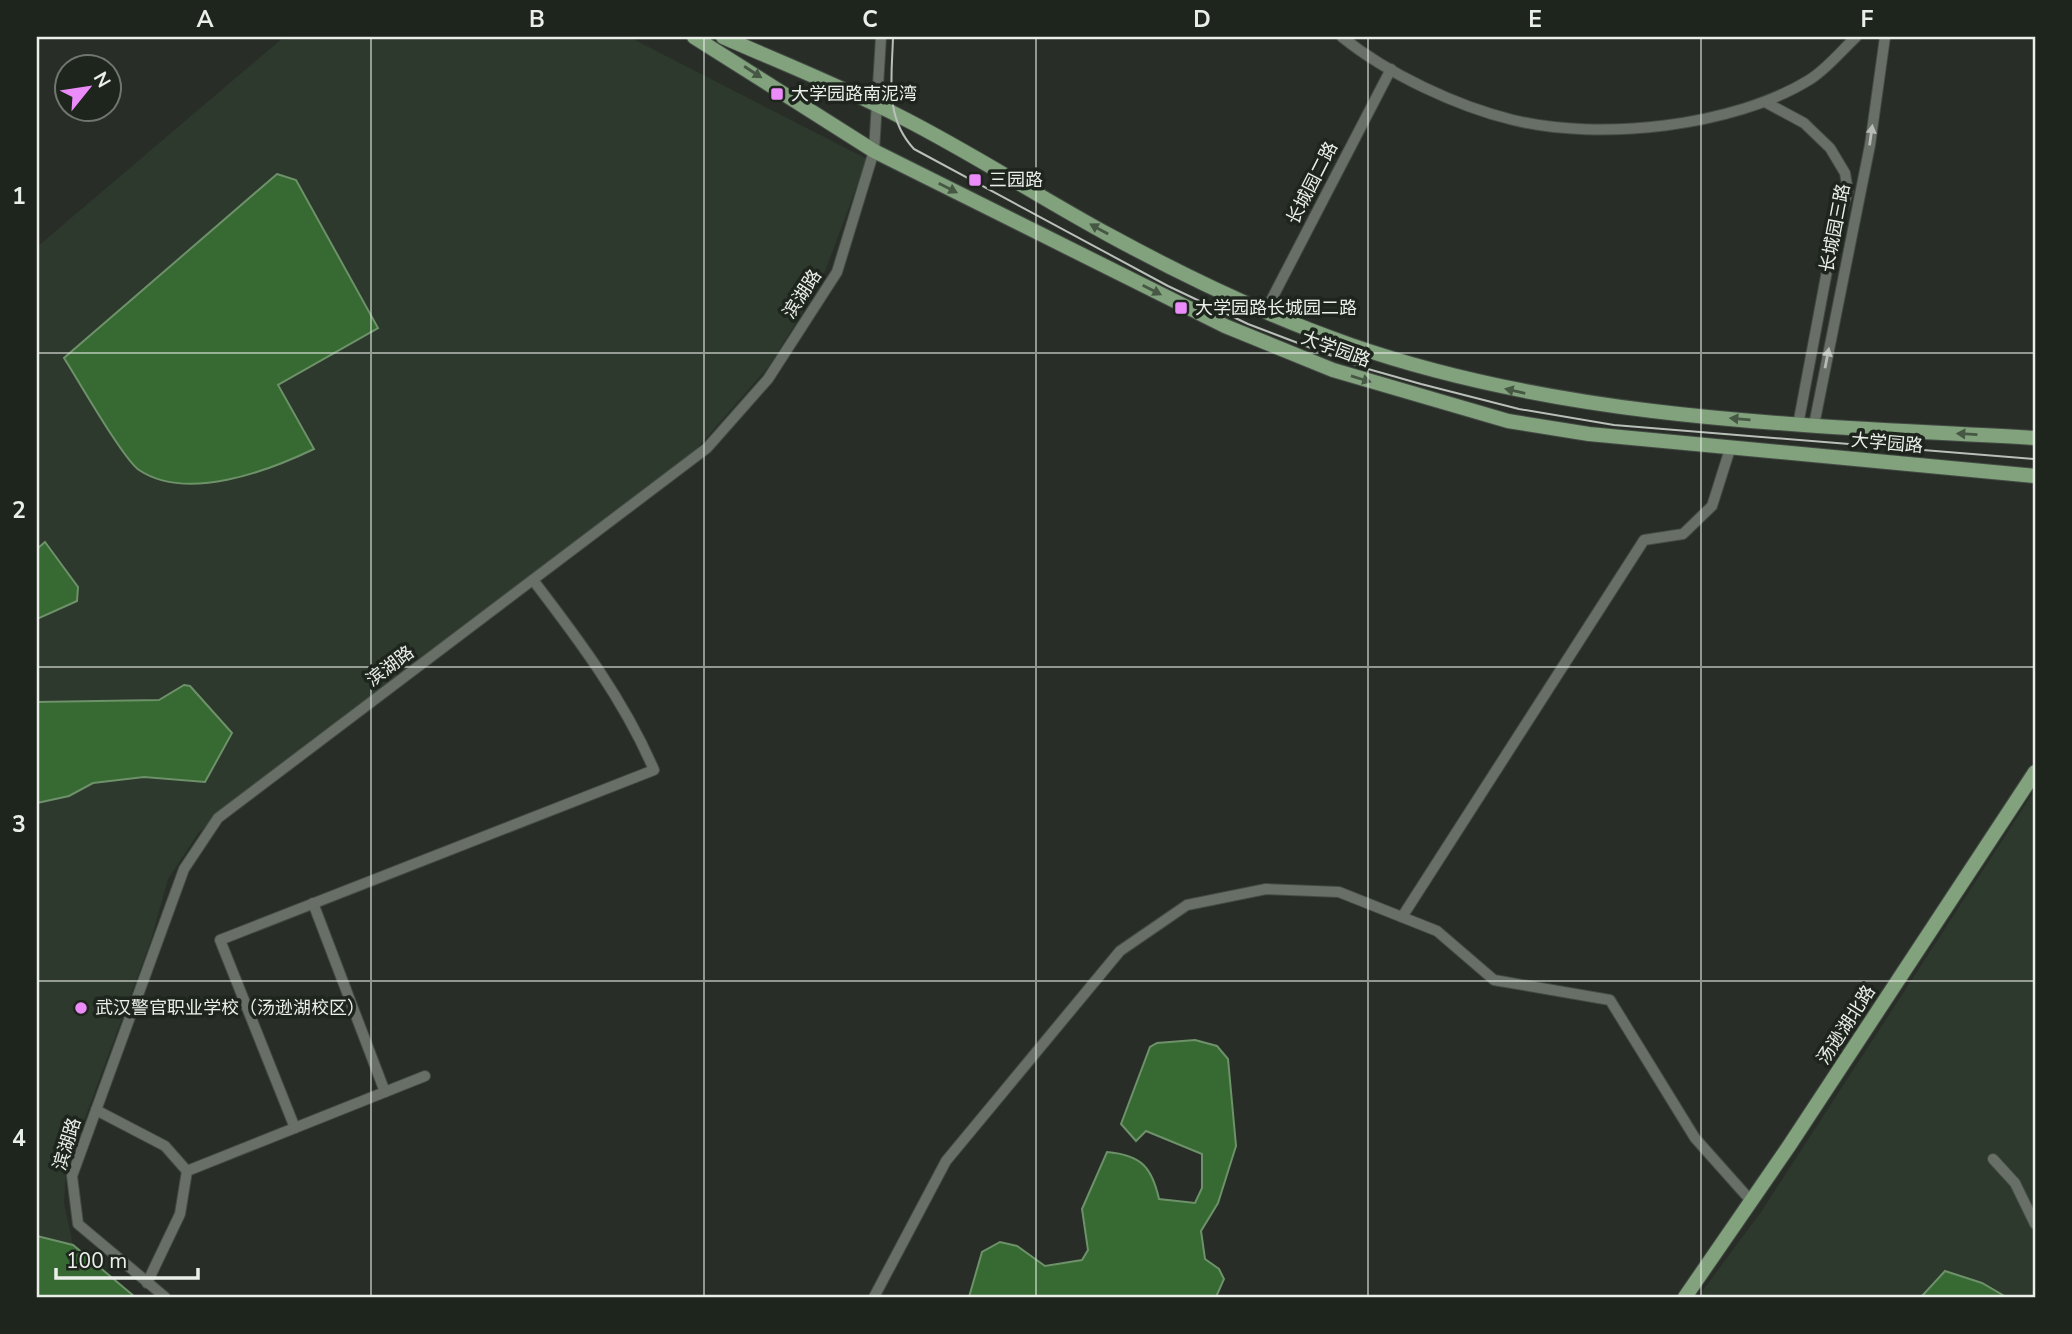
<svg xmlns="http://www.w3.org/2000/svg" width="2072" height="1334" font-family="'Nunito Sans','Noto Sans SC',sans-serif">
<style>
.built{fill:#2e392d}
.water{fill:#376932;stroke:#6d9169;stroke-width:2}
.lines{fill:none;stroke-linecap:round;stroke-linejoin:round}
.minor-casing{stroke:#444b44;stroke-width:12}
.major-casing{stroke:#444b44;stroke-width:16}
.minor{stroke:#676f66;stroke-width:10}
.major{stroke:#81a27d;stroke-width:14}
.tram{stroke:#b9bfb9;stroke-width:2}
.oneway{fill:#465743}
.oneway2{fill:#b6bcb5}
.grid{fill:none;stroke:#eaefea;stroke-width:2;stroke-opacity:0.55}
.poi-dot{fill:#ec8cfb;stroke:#1e251d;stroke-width:2.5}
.labels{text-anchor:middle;stroke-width:7;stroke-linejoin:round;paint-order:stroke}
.poi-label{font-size:18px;fill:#eaefea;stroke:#1e251d;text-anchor:start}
.street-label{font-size:18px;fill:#eaefea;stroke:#1e251d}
.neatline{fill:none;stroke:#eaefea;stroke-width:2.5}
.grid-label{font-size:23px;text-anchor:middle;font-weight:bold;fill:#eaefea}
</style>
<rect width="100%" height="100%" fill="#282e27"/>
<g class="built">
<polygon points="284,37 629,37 867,159 821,282 769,366 691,455 360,705 199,832 168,879 151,940 66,1169 64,1203 73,1245 37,1236 37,247"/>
<polygon points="2035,790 2035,1297 2006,1297 1982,1283 1932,1283 1921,1297 1698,1297 1761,1212"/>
</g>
<g class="water">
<path d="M277,174l19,6 82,148 -100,57 36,64c-46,22 -127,53 -175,21 -16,-11 -62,-92 -75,-112z"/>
<polygon points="45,542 78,587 77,601 37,619 37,549"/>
<polygon points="184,685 190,686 232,733 205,782 144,777 93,783 69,796 37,803 37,702 159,700"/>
<path d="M1195,1040l22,6 11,13 8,87 -18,57 -17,28 4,28 14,10 5,10 -8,18h-247l13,-45 18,-10 17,4 28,20 37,-6 6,-10 -6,-41 25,-57c35,3 45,16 52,47l36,4 7,-15v-34l-56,-23 -10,10 -15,-17 29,-77 7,-4z"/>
<polygon points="37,1236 73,1245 135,1297 37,1297"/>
<polygon points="1945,1271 1982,1283 2006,1297 1921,1297"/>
</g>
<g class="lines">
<defs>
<g id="minor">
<path d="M1342,37c46,37 114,69 171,83 86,21 220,7 296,-40 17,-10 32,-29 47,-43"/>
<polyline points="1765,102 1804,123 1830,148 1845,173 1848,191 1833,239 1798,425"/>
<polyline points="1265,312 1391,69"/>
<polyline points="1814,425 1870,145 1885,37"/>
<polyline points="313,903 385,1092"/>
<polyline points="1402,917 1644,540 1683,534 1712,506 1730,449"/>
<polyline points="96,1110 165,1146 187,1171"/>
<path d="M295,1128l-75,-188 434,-170c-30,-70 -75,-130 -121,-190"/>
<polyline points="1993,1159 2015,1183 2035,1224"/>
<polyline points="187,1171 425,1076"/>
<polyline points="147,1283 180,1214 187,1171"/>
<polyline points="165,1297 78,1224 72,1176 184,869 218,818 707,448 768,379 837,272 874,151 881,37"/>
<polyline points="874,1297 946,1161 1120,951 1187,905 1266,889 1339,892 1437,931 1494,980 1610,1000 1695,1138 1752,1202"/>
</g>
<g id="major">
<polyline points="694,37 874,151 1225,326 1333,370 1508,421 1589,434 2035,476"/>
<path d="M723,37c59,26 120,50 178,80 71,36 138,80 208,118 77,42 158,81 242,110 220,76 454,80 684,93"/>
<polyline points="1685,1297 1789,1146 2035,772"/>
</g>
</defs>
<use href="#minor" class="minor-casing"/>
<use href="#major" class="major-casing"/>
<use href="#minor" class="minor"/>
<use href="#major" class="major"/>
<path class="tram" d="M893,37c-1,41 -9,80 21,112l254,137 80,38 113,43 60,17 98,25 95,16 421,34"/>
</g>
<defs><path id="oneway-solid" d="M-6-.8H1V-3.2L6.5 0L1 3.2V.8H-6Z" transform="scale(1.75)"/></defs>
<g class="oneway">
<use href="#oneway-solid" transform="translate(753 72) rotate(33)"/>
<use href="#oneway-solid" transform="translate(948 188) rotate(27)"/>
<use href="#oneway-solid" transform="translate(1099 229) rotate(-151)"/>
<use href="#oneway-solid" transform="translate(1152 290) rotate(27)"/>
<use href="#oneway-solid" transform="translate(1361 379) rotate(17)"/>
<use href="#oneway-solid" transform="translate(1515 391) rotate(-167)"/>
<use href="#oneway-solid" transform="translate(1740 419) rotate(-175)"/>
<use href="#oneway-solid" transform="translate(1967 434) rotate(-177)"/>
</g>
<g class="oneway2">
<use href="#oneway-solid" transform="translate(1871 135) rotate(-82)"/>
<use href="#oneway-solid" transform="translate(1827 358) rotate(-79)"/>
</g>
<path class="grid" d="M371,37v1260M704,37v1260M1036,37v1260M1368,37v1260M1701,37v1260M37,353h1998M37,667h1998M37,981h1998"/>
<g class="poi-dot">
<rect x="770" y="87" width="14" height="14" rx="3.5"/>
<rect x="968" y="173" width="14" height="14" rx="3.5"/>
<rect x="1174" y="301" width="14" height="14" rx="3.5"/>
<circle cx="81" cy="1008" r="7"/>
</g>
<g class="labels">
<g class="poi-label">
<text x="791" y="100">大学园路南泥湾</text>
<text x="989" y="186">三园路</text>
<text x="1195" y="314">大学园路长城园二路</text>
<text x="95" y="1014">武汉警官职业学校（汤逊湖校区）</text>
</g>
<g class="street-label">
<text transform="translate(1312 183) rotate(-63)" y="6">长城园二路</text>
<text transform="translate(1835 228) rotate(-79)" y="6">长城园三路</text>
<text transform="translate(802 294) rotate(-57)" y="6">滨湖路</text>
<text transform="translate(1336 349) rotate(20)" y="6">大学园路</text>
<text transform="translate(1887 443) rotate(5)" y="6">大学园路</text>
<text transform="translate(390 666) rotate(-37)" y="6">滨湖路</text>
<text transform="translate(1846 1025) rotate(-57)" y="6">汤逊湖北路</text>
<text transform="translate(67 1144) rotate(-73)" y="6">滨湖路</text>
</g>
</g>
<rect width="2072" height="1334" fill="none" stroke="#1e251d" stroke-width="77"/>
<g transform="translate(88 88) rotate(60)"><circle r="33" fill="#1e251d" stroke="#70766f" stroke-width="2"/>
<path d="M0-5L12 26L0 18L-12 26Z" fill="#ec8cfb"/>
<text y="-10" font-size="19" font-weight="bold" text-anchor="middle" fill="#eaefea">N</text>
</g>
<path d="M56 1268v10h142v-10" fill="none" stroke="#eaefea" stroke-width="3.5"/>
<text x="66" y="1268" font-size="21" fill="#eaefea" stroke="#1e251d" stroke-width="5" paint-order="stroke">100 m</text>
<rect x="38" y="38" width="1996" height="1258" class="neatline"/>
<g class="grid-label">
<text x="205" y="27">A</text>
<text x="537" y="27">B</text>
<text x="870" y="27">C</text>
<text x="1202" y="27">D</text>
<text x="1535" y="27">E</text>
<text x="1867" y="27">F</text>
<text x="19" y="204">1</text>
<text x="19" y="518">2</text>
<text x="19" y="832">3</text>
<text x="19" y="1146">4</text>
</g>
</svg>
